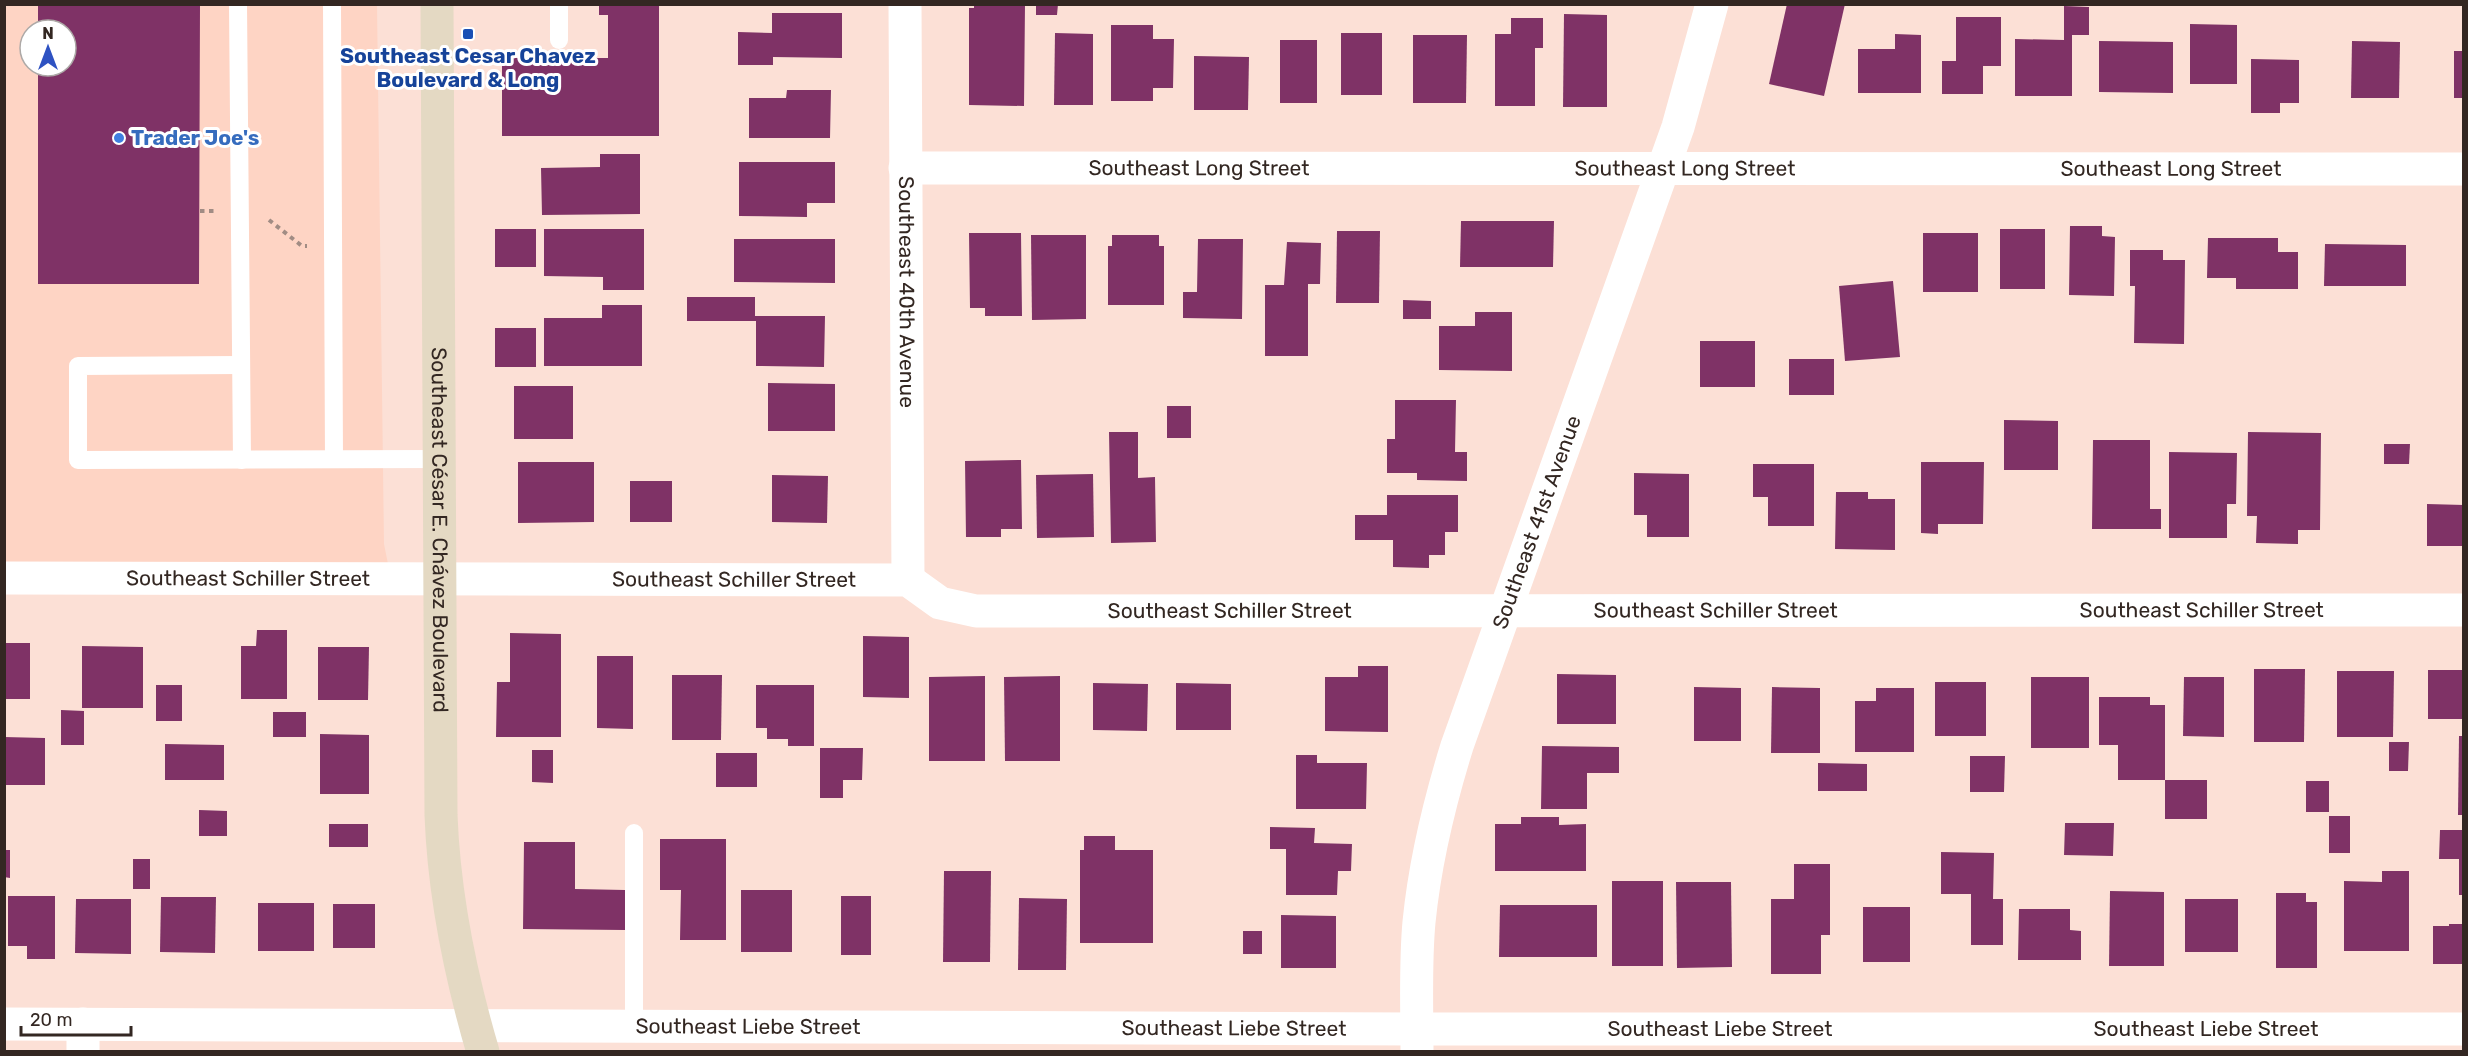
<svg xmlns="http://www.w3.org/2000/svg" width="2468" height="1056" font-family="Rubik,sans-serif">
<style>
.built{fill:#fed4c4;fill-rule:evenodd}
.building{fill:#7f3266}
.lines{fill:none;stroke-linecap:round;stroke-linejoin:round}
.path{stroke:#a18c84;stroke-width:4;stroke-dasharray:4.5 4.5;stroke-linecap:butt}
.service{stroke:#fff;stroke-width:18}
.minor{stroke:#fff;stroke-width:33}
.tertiary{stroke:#fff;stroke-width:33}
.secondary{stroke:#e4d9c3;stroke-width:33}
.transit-dot{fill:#1a4fb4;stroke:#fff;stroke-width:2}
.shop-dot{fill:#3f7fe0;stroke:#fff;stroke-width:2}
.labels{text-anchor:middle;stroke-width:6;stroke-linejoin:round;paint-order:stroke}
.transit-label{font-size:21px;font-weight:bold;fill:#164399;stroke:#fff}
.shop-label{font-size:21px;font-weight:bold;fill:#366cbe;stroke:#fff;text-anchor:start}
.street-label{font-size:21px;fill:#332722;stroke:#fff}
</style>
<rect width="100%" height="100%" fill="#fce0d6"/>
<path class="built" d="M5,5h372l7,539 6,30h-385zM30,30h36v36h-36z"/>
<g class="building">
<polygon points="38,4 200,4 199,284 38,284 38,66 66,66 66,30 38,30"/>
<polygon points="599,4 659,4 659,136 502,136 502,58 608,58 608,15 599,15"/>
<polygon points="974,4 1025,4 1024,106 969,105 969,8 974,8"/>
<polygon points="1036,4 1058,4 1057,15 1036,15"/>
<polygon points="1787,4 1845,4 1824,96 1769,84"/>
<polygon points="2064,6 2089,7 2089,35 2072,35 2072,96 2015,96 2015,39 2064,40"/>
<polygon points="772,13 842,13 842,58 773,57 773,65 738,65 738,32 772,33"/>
<polygon points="1564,14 1607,15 1607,107 1563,107"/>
<polygon points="1956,17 2001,17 2001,66 1983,66 1983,94 1942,94 1942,61 1956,61"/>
<polygon points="1511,18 1543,18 1543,48 1535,48 1535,106 1495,106 1495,34 1511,34"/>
<polygon points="2190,24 2237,25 2237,84 2190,84"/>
<polygon points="1111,25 1153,25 1153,39 1174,39 1173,88 1153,88 1153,101 1111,101"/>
<polygon points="1055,33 1093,34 1093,105 1054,105"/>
<rect x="1341" y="33" width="41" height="62"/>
<polygon points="1895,34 1921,35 1921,93 1858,93 1858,49 1895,49"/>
<polygon points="1413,35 1467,35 1466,103 1413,103"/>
<rect x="1280" y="40" width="37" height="63"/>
<polygon points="2099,41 2173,42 2173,93 2099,92"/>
<polygon points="2352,41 2400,42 2399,98 2351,98"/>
<rect x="2454" y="51" width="10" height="47"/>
<polygon points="1194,56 1249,57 1248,110 1194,110"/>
<polygon points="2251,59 2299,60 2299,103 2280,103 2280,113 2251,113"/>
<polygon points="787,90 831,90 830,138 749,138 749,98 786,98"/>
<polygon points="600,154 640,154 640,214 542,215 541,168 600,167"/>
<polygon points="739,162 835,162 835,203 807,203 807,217 739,216"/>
<polygon points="1461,221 1554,221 1553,267 1460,267"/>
<polygon points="2070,226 2102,226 2102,236 2115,237 2114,296 2069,295"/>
<rect x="495" y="229" width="41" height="38"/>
<polygon points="544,229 644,229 644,290 603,290 603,277 544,276"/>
<rect x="2000" y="229" width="45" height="60"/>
<polygon points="1337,231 1380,231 1379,303 1336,303"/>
<polygon points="969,233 1021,233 1022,316 985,316 985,308 970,308"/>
<rect x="1923" y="233" width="55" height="59"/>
<polygon points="1031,235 1086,235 1086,319 1032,320"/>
<polygon points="1112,235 1159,235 1159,246 1164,246 1164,305 1108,305 1108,246 1112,246"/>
<polygon points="2208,238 2278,238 2278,252 2298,252 2298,289 2236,289 2236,278 2207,278"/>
<polygon points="734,239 835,239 835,283 734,282"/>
<polygon points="1198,239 1243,239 1242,319 1183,318 1183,292 1197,292"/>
<polygon points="1287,242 1321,243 1320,284 1308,284 1308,356 1265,356 1265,285 1284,285"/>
<polygon points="2325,244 2406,245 2406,286 2324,286"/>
<polygon points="2130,250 2163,250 2163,260 2185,260 2184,344 2134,343 2135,286 2130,286"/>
<polygon points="1893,281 1900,357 1845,361 1839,286"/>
<polygon points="687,297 755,297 755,316 825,316 824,367 756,366 756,321 687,321"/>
<polygon points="1403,300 1431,301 1431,319 1403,319"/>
<polygon points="602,305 642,305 642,366 544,366 544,318 602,318"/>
<polygon points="1475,312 1512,312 1512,371 1439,370 1439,326 1475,326"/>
<rect x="495" y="328" width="41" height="39"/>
<rect x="1700" y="341" width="55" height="46"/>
<rect x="1789" y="359" width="45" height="36"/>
<polygon points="768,383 835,384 835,431 768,431"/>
<rect x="514" y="386" width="59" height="53"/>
<polygon points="1395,400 1456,400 1455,452 1467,452 1467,481 1417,480 1417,473 1387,473 1387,439 1395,439"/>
<rect x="1167" y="406" width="24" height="32"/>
<polygon points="2004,420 2058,421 2058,470 2004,470"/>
<polygon points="1109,432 1138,432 1138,478 1155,477 1156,542 1111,543"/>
<polygon points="2248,432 2321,433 2320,530 2298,530 2298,544 2256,543 2257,516 2247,516"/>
<polygon points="2093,440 2150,440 2150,509 2161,509 2161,529 2092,529"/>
<polygon points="2384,444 2410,444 2409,464 2384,464"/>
<polygon points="2169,452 2237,453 2236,504 2227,504 2227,538 2169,538"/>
<polygon points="1021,460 1022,529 1001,529 1001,537 966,537 965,461"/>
<polygon points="518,462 594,462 594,522 518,523"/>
<polygon points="1921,462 1984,462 1983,524 1938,524 1938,534 1921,533"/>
<polygon points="1753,464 1814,464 1814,526 1768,526 1768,497 1753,497"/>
<polygon points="1634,473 1689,474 1689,537 1647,537 1647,515 1634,515"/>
<polygon points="1093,474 1094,537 1037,538 1036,475"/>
<polygon points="772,475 828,476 827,523 772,522"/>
<rect x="630" y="481" width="42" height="41"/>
<polygon points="1836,492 1868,492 1868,499 1895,499 1895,550 1835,549"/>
<polygon points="1387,495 1458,495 1458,532 1445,532 1445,555 1429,555 1429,568 1393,567 1393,540 1355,540 1355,515 1387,515"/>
<polygon points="2427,504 2464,505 2464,546 2427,546"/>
<polygon points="257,630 287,630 287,699 241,699 241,646 256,646"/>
<polygon points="510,633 561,634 561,737 496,737 497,682 510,682"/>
<polygon points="863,636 909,637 909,698 863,697"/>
<rect x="4" y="643" width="26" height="56"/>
<polygon points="82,646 143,647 143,708 82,708"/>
<polygon points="318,647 369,647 368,700 318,700"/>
<polygon points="597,656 633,656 633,729 597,728"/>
<polygon points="1358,666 1388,666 1388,732 1325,731 1325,677 1358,677"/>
<polygon points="2254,669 2305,669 2304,742 2254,742"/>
<rect x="2428" y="670" width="36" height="49"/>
<polygon points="2337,671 2394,671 2393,737 2337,737"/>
<polygon points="1557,674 1616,675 1616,724 1557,724"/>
<polygon points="672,675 722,675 721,740 672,740"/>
<polygon points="985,676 985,761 929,761 929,677"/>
<polygon points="1060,676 1060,761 1005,761 1004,677"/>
<rect x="2031" y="677" width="58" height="71"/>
<polygon points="2184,677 2224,677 2224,737 2183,736"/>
<rect x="1935" y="682" width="51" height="54"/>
<polygon points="1093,683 1148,684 1147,731 1093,730"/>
<polygon points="1176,683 1231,684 1231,730 1176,730"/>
<rect x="156" y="685" width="26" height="36"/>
<polygon points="756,685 814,685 814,746 788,746 788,739 767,739 767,728 756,728"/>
<polygon points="1694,687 1741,688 1741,741 1694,741"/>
<polygon points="1772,687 1820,688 1820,753 1771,753"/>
<polygon points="1876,688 1914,688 1914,752 1855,752 1855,701 1876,701"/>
<polygon points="2099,697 2150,697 2150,705 2165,705 2165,780 2207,780 2207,819 2165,819 2165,780 2118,780 2118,745 2099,745"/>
<polygon points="61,710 84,711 84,745 61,745"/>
<rect x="273" y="712" width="33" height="25"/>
<polygon points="320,734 369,735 369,794 320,794"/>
<polygon points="2459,736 2464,736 2464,815 2458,815"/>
<polygon points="4,737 45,738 45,785 4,785"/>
<polygon points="2389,742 2409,742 2408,771 2389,771"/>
<polygon points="165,744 224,745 224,780 165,780"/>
<polygon points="1542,746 1619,747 1619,773 1587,773 1587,809 1541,809"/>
<polygon points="820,748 863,748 862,780 843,780 843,798 820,798"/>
<polygon points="532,750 553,750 553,783 532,782"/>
<rect x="716" y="753" width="41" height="34"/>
<polygon points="1296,755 1317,755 1317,763 1367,763 1366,809 1296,809"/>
<polygon points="1970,756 2005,756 2004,792 1970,792"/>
<polygon points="1818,763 1867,764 1867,791 1818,791"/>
<rect x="2306" y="781" width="23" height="31"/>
<polygon points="199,810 227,811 227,836 199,836"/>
<rect x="2329" y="816" width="21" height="37"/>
<polygon points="1521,817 1559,817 1559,825 1586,824 1586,871 1495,871 1495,824 1521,824"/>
<polygon points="2065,823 2114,823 2113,856 2064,855"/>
<rect x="329" y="824" width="39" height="23"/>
<polygon points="1270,827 1315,828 1314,843 1352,844 1351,871 1338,871 1337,895 1286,895 1286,849 1270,849"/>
<polygon points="2440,830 2464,830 2464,895 2459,895 2459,859 2439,859"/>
<polygon points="1084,836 1115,836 1115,850 1153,850 1153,943 1080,943 1080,850 1084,850"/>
<polygon points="660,839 726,839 726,940 680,940 681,890 660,890"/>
<polygon points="524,842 575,842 575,889 625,890 625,930 523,929"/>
<polygon points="4,850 10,850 10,878 4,877"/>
<polygon points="1941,852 1994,853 1993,899 2003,899 2003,945 1971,945 1971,894 1941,894"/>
<rect x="133" y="859" width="17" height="30"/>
<polygon points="1794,864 1830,864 1830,935 1821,935 1821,974 1771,974 1771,899 1794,899"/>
<polygon points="944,871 991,871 990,962 943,962"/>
<polygon points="2382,871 2409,871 2409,951 2344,951 2344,881 2382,882"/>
<rect x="1612" y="881" width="51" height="85"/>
<polygon points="1676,882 1731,882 1732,967 1677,968"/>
<rect x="741" y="890" width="51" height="62"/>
<polygon points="2110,891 2164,892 2164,966 2109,966"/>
<polygon points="2276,893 2306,893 2306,902 2317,902 2317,968 2276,968"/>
<polygon points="8,896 55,896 55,959 27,959 27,946 8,946"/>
<rect x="841" y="896" width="30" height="59"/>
<polygon points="161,897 216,897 215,953 160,952"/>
<polygon points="1019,898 1067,899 1066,970 1018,970"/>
<polygon points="76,899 131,899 131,954 75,953"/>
<rect x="2185" y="899" width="53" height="53"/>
<rect x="258" y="903" width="56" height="48"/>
<rect x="333" y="904" width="42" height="44"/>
<polygon points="1500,905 1597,905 1597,957 1499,957"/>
<rect x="1863" y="907" width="47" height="55"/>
<polygon points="2019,909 2070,909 2070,930 2081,931 2081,960 2018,960"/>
<polygon points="1281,915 1336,916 1336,968 1281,968"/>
<polygon points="2449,924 2464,924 2464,964 2433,964 2433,926 2449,926"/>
<rect x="1243" y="931" width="19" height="23"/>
</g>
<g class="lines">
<g class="path">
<polyline points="200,211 214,211"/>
<polyline points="269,220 302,246 307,246"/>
</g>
<g class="service">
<polyline points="238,4 242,460"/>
<polyline points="332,4 334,459"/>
<polyline points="559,4 559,40"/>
<polyline points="240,365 78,366 78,460 439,459"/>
<polyline points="634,1026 634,833"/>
</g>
<g class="minor">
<path id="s1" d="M905,4l3,576"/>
<path id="s2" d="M905,168l1559,1"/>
<path id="s3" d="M4,578l904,2 32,23 36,8 1488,-1"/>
<path id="s4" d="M4,1024l1413,5h1047"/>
<polyline points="83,1024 83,1052"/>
</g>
<path class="tertiary" id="s5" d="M1417,1052c0,-44 -2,-87 2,-130 6,-60 20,-118 38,-176l221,-619 34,-123"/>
<path class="secondary" id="s6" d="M437,4l4,811c3,80 19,159 42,237"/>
</g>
<rect class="transit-dot" x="462" y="28" width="12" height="12" rx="3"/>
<circle class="shop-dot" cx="119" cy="138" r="6"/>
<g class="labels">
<g class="transit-label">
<text x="468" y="63">Southeast Cesar Chavez<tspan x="468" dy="24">Boulevard &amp; Long</tspan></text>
</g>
<g class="shop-label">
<text x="131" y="145">Trader Joe's</text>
</g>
<g class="street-label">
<text dy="7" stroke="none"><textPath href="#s2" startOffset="294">Southeast Long Street</textPath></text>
<text dy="7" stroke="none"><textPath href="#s2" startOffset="780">Southeast Long Street</textPath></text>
<text dy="7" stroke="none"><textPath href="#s2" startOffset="1266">Southeast Long Street</textPath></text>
<text dy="7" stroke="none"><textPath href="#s1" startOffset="288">Southeast 40th Avenue</textPath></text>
<text dy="7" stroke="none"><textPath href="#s5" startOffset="548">Southeast 41st Avenue</textPath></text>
<text dy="7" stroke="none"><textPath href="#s6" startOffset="526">Southeast César E. Chávez Boulevard</textPath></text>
<text dy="7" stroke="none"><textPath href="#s3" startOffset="244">Southeast Schiller Street</textPath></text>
<text dy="7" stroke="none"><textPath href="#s3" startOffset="730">Southeast Schiller Street</textPath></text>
<text dy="7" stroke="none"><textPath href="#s3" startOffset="2206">Southeast Schiller Street</textPath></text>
<text dy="7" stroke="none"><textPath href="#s3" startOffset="1234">Southeast Schiller Street</textPath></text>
<text dy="7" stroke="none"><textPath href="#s3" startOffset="1720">Southeast Schiller Street</textPath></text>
<text dy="7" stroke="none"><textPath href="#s4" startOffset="744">Southeast Liebe Street</textPath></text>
<text dy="7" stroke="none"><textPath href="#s4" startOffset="1230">Southeast Liebe Street</textPath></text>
<text dy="7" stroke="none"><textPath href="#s4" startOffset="1716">Southeast Liebe Street</textPath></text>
<text dy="7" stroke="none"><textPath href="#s4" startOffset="2202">Southeast Liebe Street</textPath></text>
</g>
</g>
<rect width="2468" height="1056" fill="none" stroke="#332722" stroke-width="12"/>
<g transform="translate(48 48)"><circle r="28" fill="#ffffff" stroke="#ada9a7" stroke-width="1.5"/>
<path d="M0-4.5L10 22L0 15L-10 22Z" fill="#2e52c2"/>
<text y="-9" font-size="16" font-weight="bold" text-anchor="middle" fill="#332722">N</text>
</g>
<path d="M21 1026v9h110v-9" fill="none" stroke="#332722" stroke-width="3"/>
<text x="30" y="1026" font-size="18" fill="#332722" stroke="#ffffff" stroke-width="4.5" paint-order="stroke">20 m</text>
</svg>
